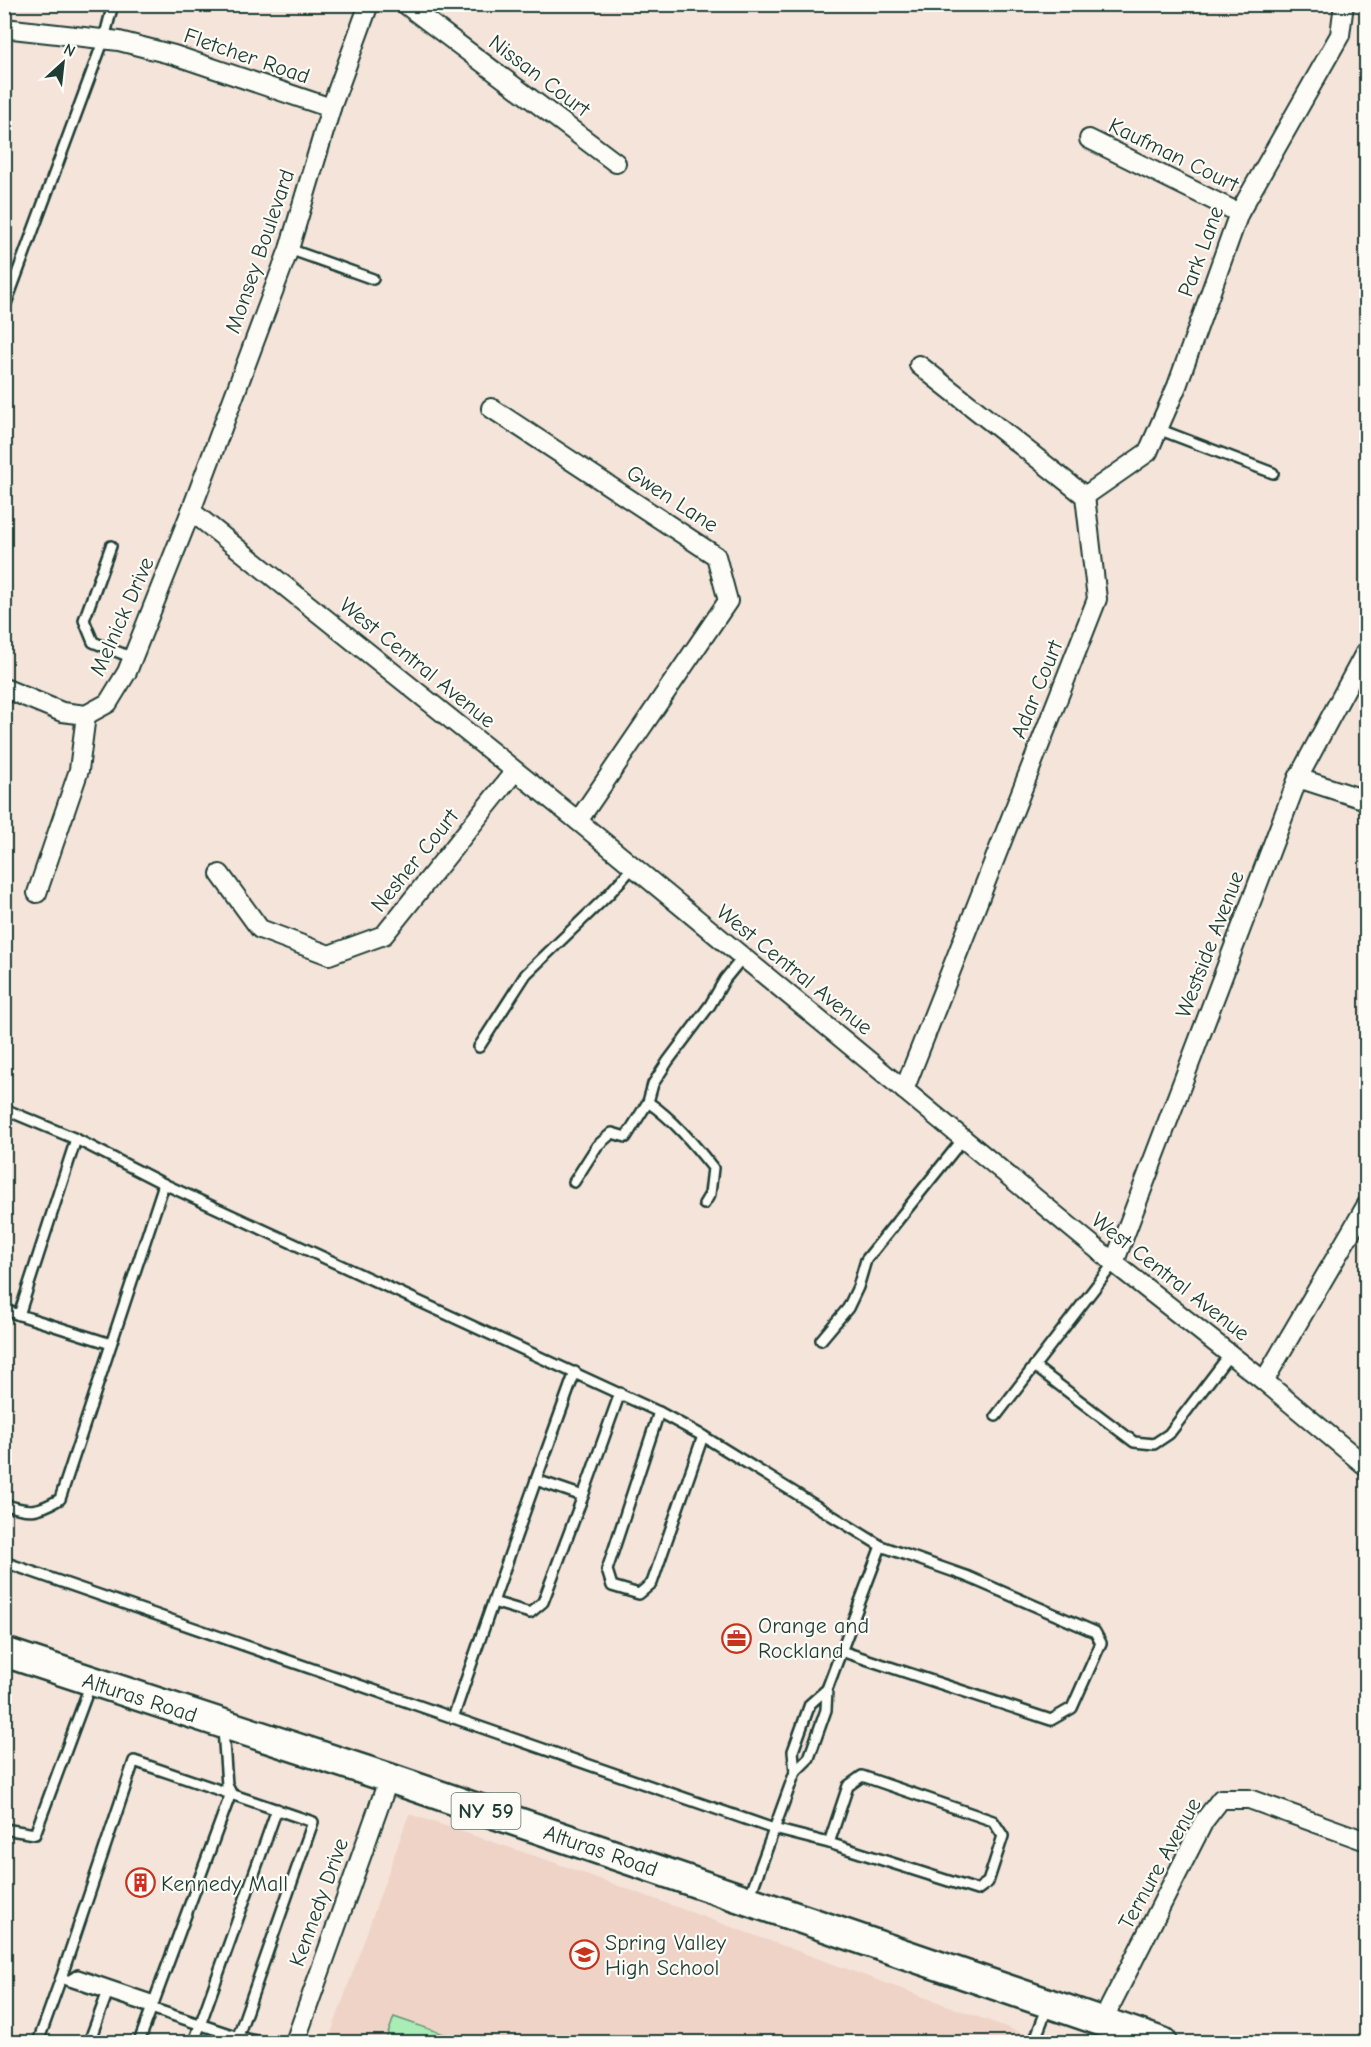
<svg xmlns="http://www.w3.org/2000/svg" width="1371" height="2047" font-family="'Comic Neue',sans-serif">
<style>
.built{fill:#efd3c6}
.green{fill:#a9ecb6;stroke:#649475;stroke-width:1.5}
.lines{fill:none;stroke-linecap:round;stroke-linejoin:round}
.service-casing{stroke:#1f3d34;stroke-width:14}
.minor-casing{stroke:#1f3d34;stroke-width:22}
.primary-casing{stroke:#1f3d34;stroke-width:33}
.service{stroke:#fdfcf7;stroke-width:9}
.minor{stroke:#fdfcf7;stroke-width:18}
.primary{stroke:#fdfcf7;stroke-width:28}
.labels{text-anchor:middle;stroke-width:4.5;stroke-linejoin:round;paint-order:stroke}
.shield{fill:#fdfcf7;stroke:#62766e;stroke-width:1.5}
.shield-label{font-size:21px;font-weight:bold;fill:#1f3d34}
.street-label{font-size:22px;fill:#1f3d34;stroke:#fdfcf7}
.poi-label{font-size:22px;fill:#1f3d34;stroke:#fdfcf7;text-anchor:start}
</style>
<rect width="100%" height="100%" fill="#f5e4da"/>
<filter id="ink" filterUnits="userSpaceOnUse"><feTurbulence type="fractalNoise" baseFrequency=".0167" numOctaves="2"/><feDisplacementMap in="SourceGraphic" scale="12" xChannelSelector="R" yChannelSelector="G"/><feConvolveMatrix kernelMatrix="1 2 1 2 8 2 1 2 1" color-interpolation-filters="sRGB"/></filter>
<g filter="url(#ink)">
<polygon class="built" points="409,1814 553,1862 1036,2038 1060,2042 328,2042"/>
<polygon class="green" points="394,2017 467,2042 385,2042"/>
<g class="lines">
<defs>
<g id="service">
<polyline points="289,249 373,279"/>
<polyline points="4,309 104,39 113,4"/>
<polyline points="1158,429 1273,473"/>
<polyline points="111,546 84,620 93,642 133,658"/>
<polyline points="479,1047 526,974 608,895 633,867"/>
<polyline points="4,1109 76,1139 164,1184 659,1412 703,1436 881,1546 966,1576 1095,1632 1101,1643 1072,1708 1051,1720 841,1651"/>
<polyline points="574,1182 597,1146 612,1133 626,1137 648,1102"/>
<path d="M704,1204l6,-10 3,-26c-20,-25 -39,-48 -65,-66l5,-18 15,-23 42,-56 15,-26 18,-22"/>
<polyline points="4,1310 111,1344"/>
<polyline points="19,1315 76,1139"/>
<polyline points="821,1340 848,1308 858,1287 866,1260 963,1139"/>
<polyline points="1034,1366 1134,1442 1154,1444 1169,1434 1230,1354"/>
<polyline points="659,1412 607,1570 612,1586 639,1594 652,1583 703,1436"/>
<polyline points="996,1416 1114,1263"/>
<polyline points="536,1480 575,1372"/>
<polyline points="583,1496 620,1393"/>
<path d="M4,1504c25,9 34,8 56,-5l104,-315"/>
<polyline points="4,1562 774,1829 829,1843 977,1890 988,1882 1003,1836 993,1821 862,1776 848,1786 829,1843"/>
<path d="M453,1718c27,-80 55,-159 83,-238l47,16 -40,106 -13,11 -37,-11"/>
<polyline points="795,1772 809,1758 826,1710 827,1689 881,1546"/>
<polyline points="4,1829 35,1834 91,1683"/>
<polyline points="749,1898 795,1772 793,1751 810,1704 827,1689"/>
<polyline points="61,1978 134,1761 313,1822 236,2042"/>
<polyline points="70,1980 78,1975 154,2001"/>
<polyline points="38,2042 61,1978 238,2037 260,2042"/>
<polyline points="89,2042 107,1994"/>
<polyline points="139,2042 231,1793 227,1785 223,1729"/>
<polyline points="194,2042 277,1809"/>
<polyline points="1034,2042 1048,2006"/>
</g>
<g id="minor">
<polyline points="405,4 616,163"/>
<polyline points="4,28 119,41 174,55 331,108"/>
<polyline points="1089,139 1239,213"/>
<polyline points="491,408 716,556 728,601 578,821"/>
<polyline points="1085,496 1148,452 1177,386 1239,213 1340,35 1344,4"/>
<polyline points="191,511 578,821 1114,1263 1264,1381 1366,1466"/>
<polyline points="4,688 62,712 86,715 108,703 127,672 191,511 289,249 331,108 369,4"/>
<polyline points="1298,778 1366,800"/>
<polyline points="220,874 260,929 329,955 384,935 515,771"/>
<polyline points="37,893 79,770 86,715"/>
<polyline points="904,1090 1097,599 1085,496 919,365"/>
<polyline points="1114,1263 1298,778 1366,651"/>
<polyline points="1264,1381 1366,1206"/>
<polyline points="1102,2022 1204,1821 1221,1799 1249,1799 1366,1841"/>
<polyline points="295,2042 389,1778"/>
</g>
<polyline id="primary" points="4,1652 389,1778 1162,2042"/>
</defs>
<use href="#service" class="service-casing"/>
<use href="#minor" class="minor-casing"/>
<use href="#primary" class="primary-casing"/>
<use href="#service" class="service"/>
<use href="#minor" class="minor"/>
<use href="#primary" class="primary"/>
</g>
</g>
<defs>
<symbol id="office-ring" viewBox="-11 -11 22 22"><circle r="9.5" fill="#fdfcf7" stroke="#c8321e" stroke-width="1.5"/><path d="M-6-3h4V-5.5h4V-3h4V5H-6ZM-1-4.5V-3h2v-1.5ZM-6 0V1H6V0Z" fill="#c8321e"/></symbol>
<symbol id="building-ring" viewBox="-11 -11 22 22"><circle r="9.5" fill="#fdfcf7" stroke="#c8321e" stroke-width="1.5"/><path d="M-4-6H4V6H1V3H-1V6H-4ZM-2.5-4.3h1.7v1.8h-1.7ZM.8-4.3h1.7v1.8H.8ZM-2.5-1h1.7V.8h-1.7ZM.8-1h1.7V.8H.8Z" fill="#c8321e"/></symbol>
<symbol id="school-ring" viewBox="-11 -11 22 22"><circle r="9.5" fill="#fdfcf7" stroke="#c8321e" stroke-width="1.5"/><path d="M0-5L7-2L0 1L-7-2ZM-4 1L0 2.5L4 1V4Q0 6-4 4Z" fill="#c8321e"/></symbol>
</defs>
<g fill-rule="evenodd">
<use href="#office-ring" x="720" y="1622" width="33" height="33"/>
<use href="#building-ring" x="124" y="1866" width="33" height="33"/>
<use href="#school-ring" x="568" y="1938" width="33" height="33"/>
</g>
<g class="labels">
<rect class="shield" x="451.5" y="1793" width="69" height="36" rx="4.5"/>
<g class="shield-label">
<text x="486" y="1818">NY 59</text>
</g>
<g class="street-label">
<text transform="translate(247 55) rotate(19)" y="8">Fletcher Road</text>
<text transform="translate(540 75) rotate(37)" y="8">Nissan Court</text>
<text transform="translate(1174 154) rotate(26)" y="8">Kaufman Court</text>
<text transform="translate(259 251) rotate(-71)" y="8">Monsey Boulevard</text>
<text transform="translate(1200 251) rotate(-70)" y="8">Park Lane</text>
<text transform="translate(673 498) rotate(33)" y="8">Gwen Lane</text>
<text transform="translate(121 616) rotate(-66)" y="8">Melnick Drive</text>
<text transform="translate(418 662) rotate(39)" y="8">West Central Avenue</text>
<text transform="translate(1036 689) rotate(-68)" y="8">Adar Court</text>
<text transform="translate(414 860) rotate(-51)" y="8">Nesher Court</text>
<text transform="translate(1209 944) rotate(-69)" y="8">Westside Avenue</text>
<text transform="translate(795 969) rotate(39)" y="8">West Central Avenue</text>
<text transform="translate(1171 1276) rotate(38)" y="8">West Central Avenue</text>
<text transform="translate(140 1697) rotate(18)" y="8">Alturas Road</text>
<text transform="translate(601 1850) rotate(19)" y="8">Alturas Road</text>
<text transform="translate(1159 1863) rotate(-61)" y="8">Ternure Avenue</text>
<text transform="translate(318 1902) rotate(-70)" y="8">Kennedy Drive</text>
</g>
<g class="poi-label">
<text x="758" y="1633">Orange and<tspan x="758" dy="25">Rockland</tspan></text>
<text x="161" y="1891">Kennedy Mall</text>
<text x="605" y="1950">Spring Valley<tspan x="605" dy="25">High School</tspan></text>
</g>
</g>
<rect width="1371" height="2047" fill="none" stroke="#fdfcf7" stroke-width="24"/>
<rect x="12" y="12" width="1347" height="2023" fill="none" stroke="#1f3d34" stroke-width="2" filter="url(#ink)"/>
<g transform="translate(63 63) rotate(27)" stroke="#fdfcf7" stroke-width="4.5" paint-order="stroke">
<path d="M0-4.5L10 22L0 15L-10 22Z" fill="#1f3d34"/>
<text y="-9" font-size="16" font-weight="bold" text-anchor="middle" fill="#1f3d34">N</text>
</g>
</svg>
